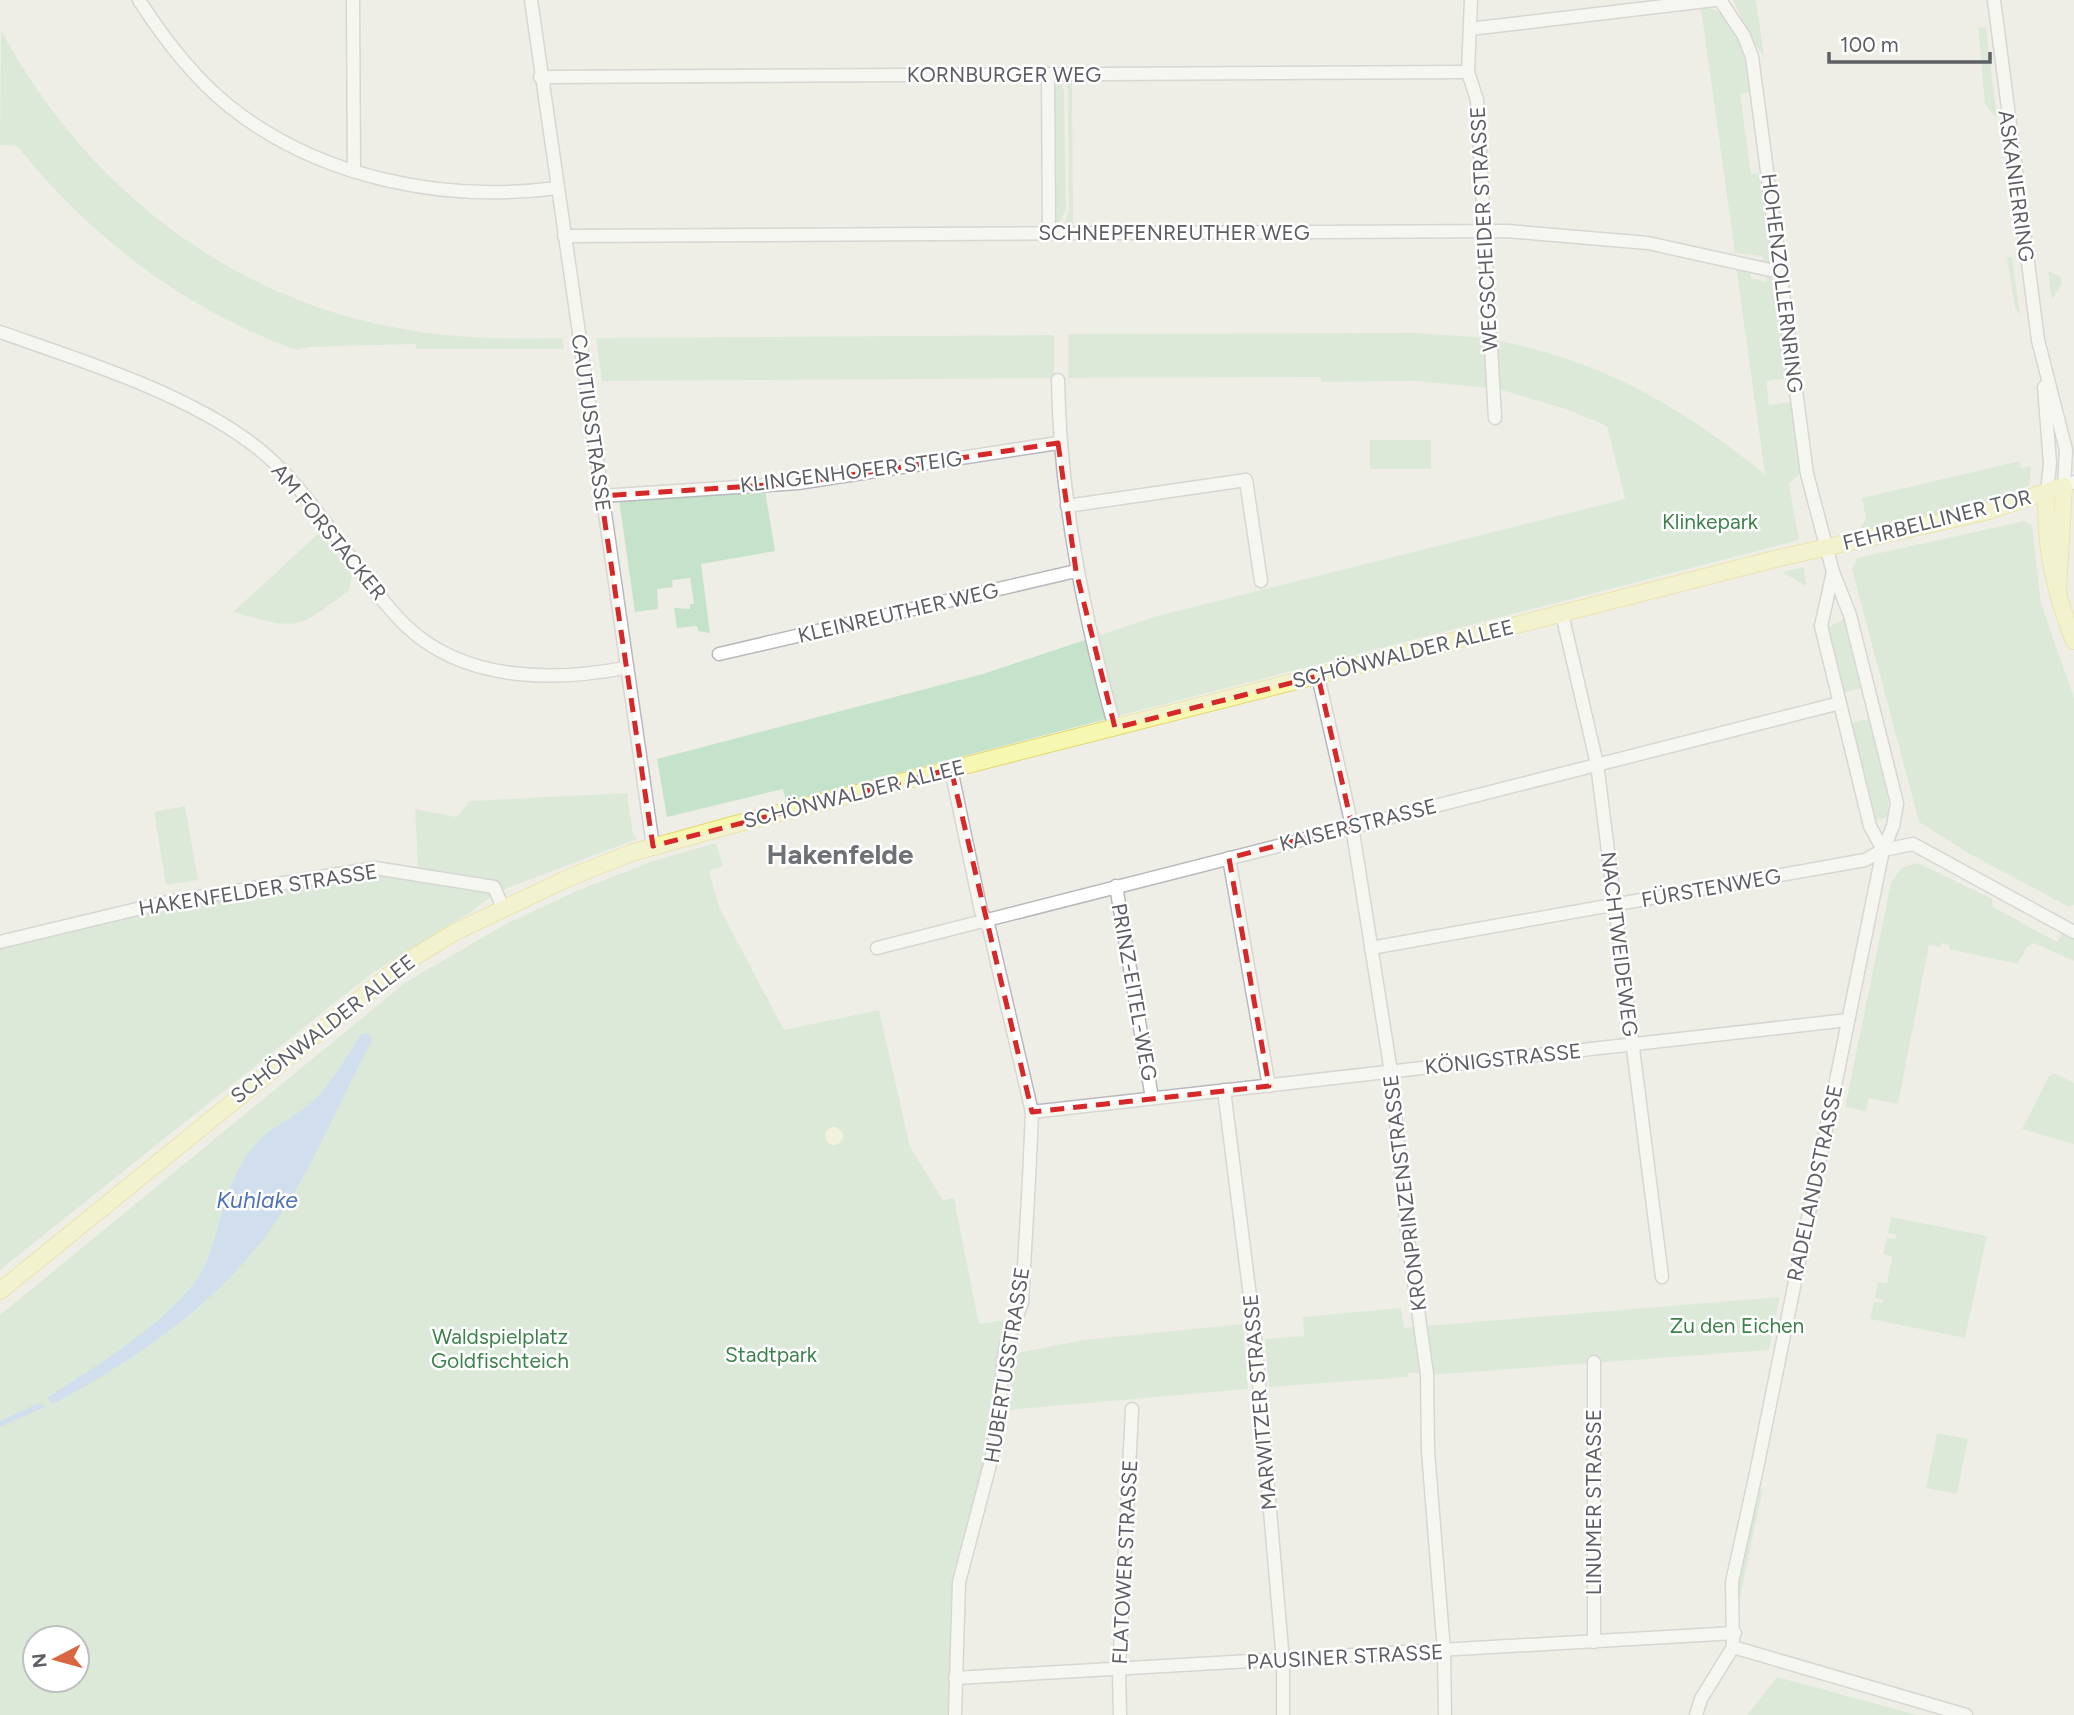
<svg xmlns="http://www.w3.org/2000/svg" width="2074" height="1715" font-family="Figtree,sans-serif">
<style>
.green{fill:#c5e3ca;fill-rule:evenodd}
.sand{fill:#f7f5d8}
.water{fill:#adcaf7}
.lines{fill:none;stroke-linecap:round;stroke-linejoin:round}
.minor-casing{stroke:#b8b9be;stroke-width:15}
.major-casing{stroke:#e4d769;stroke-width:18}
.minor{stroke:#fff;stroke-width:12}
.major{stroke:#f6f7b1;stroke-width:16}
.marked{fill:none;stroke:#d62828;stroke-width:5;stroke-dasharray:14 9;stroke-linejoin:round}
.labels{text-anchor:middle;stroke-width:5;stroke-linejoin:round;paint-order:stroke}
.street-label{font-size:21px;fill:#5d5f64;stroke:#fff}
.park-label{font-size:21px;fill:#3e824d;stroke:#fff}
.water-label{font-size:23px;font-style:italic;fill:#5172b8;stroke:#fff}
.district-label{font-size:28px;font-weight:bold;fill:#6e7176;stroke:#fff}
</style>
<rect width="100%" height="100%" fill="#eeeee6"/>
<g class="green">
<path d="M1733,0h23l8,57c-8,-9 -25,-44 -31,-57z"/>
<path d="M1709,8c33,7 37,57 41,84l-10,2 11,80 10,-1 10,82 -2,9h-6l-1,-8 -27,-3 -34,-244z"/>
<polygon points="1978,27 1986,28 1997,119 1985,104"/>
<path d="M1,30c83,155 227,269 402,299 53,10 106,10 159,9l2,11h-148v-5l-107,3 -13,3c-112,-41 -205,-112 -279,-204l-17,-1z"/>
<polygon points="1059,78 1064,91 1066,210 1058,224 1054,219 1052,86"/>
<polygon points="1064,81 1072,81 1073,225 1064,225 1069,210 1068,91"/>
<polygon points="2007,257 2012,257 2020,315 2015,308"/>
<path d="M1736,266l14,4 1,8 16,4v-7l3,1 5,7 12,95 -21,3 3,24 22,-3 11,69 -13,13 10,56 -1013,262 -3,-13 -116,28 -10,-58 326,-85 174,-58 468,-117 -18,-73 -41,-17 -68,-20 -4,-49c110,21 184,65 271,134z"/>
<polygon points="2048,271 2060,276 2062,284 2052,300"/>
<polygon points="1416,333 1486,338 1489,388 1416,381 1321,382 1321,377 1068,378 1068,334"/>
<polygon points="1054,335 1054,377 1049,378 602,381 596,338"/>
<rect x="1370" y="440" width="61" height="29"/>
<polygon points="2020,461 2021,468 2031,466 2029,486 2016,489 2016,496 1863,532 1861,527 1866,518 1862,498"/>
<polygon points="765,490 775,551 701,564 710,633 698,631 697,626 677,628 674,608 690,609 690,604 694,604 690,578 672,580 673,587 657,589 658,609 635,612 619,499"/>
<polygon points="2025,521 2032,526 2041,603 2074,698 2074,905 2069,907 1968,853 1919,822 1852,569 1857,558"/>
<path d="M320,532l32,43 -3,15c-54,41 -51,40 -116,22z"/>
<polygon points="1804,567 1806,586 1782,572"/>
<polygon points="1844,619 1862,688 1843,693 1827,627"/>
<polygon points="1869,719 1886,783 1889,817 1876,820 1851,723"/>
<polygon points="627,793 633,834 637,839 497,892 468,914 372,973 0,1270 0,949 163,908 354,875 386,873 387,862 418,867 415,809 457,817 470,801"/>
<polygon points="185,806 198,880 166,885 154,812"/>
<path d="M716,843l7,23 -14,5 10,36 65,123 95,-20 31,137 33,53 11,-2 25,126 26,-4 -12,104 -13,66 -26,79 -5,146h-949v-400l406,-333 102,-59 71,-33 74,-29zM35,1638h42v42h-42z"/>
<polygon points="1918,863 1992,899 1993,907 2057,942 2063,932 2074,939 2074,961 2034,943 2026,948 2018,964 1949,949 1950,945 1942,943 1941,947 1929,945 1898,1104 1869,1098 1866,1111 1845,1107 1891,883 1901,868"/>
<polygon points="2053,1073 2074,1083 2074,1144 2022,1129 2049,1076"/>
<polygon points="1891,1217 1987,1236 1965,1338 1870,1319 1874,1302 1882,1303 1882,1300 1875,1298 1878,1282 1887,1283 1892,1257 1883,1254 1887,1238 1895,1239 1896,1235 1888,1233"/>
<polygon points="1780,1297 1769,1350 1430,1375 1426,1326"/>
<polygon points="1401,1308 1404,1328 1414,1327 1419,1373 1408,1373 1408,1377 1269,1387 1265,1339 1304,1336 1303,1317"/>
<polygon points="1243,1324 1248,1389 1007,1410 1014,1368 1012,1354 1083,1340"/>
<polygon points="1937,1433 1968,1439 1957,1494 1926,1488"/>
<polygon points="1763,1488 1738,1607 1737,1582 1755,1492"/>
<polygon points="1777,1677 1917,1715 1747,1715"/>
</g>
<circle class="sand" cx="834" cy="1136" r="9"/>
<g class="water">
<path d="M368,1033l4,8c-31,56 -54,116 -89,170 -56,87 -141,145 -230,193l-6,-6c47,-31 144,-88 162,-142 12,-36 19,-77 43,-108 15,-19 37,-27 55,-42 24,-20 37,-46 54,-72z"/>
<polygon points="39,1403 45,1407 0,1427 0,1421"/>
</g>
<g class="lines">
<defs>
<g id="minor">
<path d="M139,0c25,39 54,77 90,106 90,72 215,97 328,82"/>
<polyline points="353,0 354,170"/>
<polyline points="531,0 653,846"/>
<polyline points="1471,0 1468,72 1477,100 1495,418"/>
<polyline points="1994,0 2038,340 2066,450 2064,486 2074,482"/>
<polyline points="1470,29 1715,0"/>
<polyline points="1048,74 1049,233"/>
<polyline points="540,77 1468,72"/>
<polyline points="564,236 1507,231 1648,243 1770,270 1780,269"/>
<path d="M0,332c80,28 183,60 251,111 34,25 60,60 85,94 22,30 43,62 69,88 58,56 145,57 220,43"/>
<path d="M1058,380c2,119 25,233 57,348"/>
<polyline points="2044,387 2050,463 2047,492"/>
<polyline points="601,496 798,483 1058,443"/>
<polyline points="1067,506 1246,480 1261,581"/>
<polyline points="1833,572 1821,626 1870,826 1883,850"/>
<polyline points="1562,614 1597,764 1662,1277"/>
<polyline points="719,654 1076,571"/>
<polyline points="1318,676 1352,826 1391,1072 1407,1232 1427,1374 1428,1451 1444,1651 1445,1715"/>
<polyline points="951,769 981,911 989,928 1032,1112 1029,1179 1022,1302 1005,1349 994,1449 959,1582 955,1715"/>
<polyline points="1229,858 1269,1086"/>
<polyline points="1116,886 1152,1098"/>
<polyline points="0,942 162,903 375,868 494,887 503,908"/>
<polyline points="877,948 1840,703"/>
<polyline points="1371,948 1865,860 1883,850 1913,844 2074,932"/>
<polyline points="1224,1090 1255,1336 1283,1661 1283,1715"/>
<polyline points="1032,1112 1848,1020"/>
<polyline points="1594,1642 1594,1362"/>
<polyline points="1733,1647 1966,1715"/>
<polyline points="955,1678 1735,1633"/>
<polyline points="1120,1715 1119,1670 1132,1409"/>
<polyline points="1696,1715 1701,1699 1733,1647 1732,1582 1756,1473 1883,850 1893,826 1897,803 1850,615 1833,572 1807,474 1752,57 1744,36 1720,0"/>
</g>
<g id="major">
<path d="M2047,492c-4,51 8,101 27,149"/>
<polyline points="0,1291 403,964 455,932 566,879 631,853 732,825 1779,558 1985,512 2064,486 2058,589"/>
</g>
</defs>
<use href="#minor" class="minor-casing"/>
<use href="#major" class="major-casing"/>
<use href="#minor" class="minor"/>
<use href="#major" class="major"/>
</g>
<path d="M0 0H2074V1715H0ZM1058,443l18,128 39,157 203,-52 34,150 -123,32 40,228 -237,26 -81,-343 -298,77 -52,-350 197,-13z" fill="#eeeee6" fill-opacity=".55" fill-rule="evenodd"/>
<path class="marked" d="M1058,443l18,128 39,157 203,-52 34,150 -123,32 40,228 -237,26 -81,-343 -298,77 -52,-350 197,-13z"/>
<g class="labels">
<g class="street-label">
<text x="1004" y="82">KORNBURGER WEG</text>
<text transform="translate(2016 186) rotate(82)" y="7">ASKANIERRING</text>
<text transform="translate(1484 229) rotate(-93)" y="7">WEGSCHEIDER STRASSE</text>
<text x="1174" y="240">SCHNEPFENREUTHER WEG</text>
<text transform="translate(1782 283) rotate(83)" y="7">HOHENZOLLERNRING</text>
<text transform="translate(591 423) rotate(82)" y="7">CAUTIUSSTRASSE</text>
<text transform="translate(851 472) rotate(-7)" y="7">KLINGENHOFER STEIG</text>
<text transform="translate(1937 520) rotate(-14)" y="7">FEHRBELLINER TOR</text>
<text transform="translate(329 532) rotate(51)" y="7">AM FORSTACKER</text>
<text transform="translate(898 613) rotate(-13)" y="7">KLEINREUTHER WEG</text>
<text transform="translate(1403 654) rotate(-14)" y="7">SCHÖNWALDER ALLEE</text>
<text transform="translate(854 794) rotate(-14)" y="7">SCHÖNWALDER ALLEE</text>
<text transform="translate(1358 825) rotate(-14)" y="7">KAISERSTRASSE</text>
<text transform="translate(1711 888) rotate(-10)" y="7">FÜRSTENWEG</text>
<text transform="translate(258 890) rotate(-9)" y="7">HAKENFELDER STRASSE</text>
<text transform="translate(1619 944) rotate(83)" y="7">NACHTWEIDEWEG</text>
<text transform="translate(1134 992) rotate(80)" y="7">PRINZ-EITEL-WEG</text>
<text transform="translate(323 1029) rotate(-38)" y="7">SCHÖNWALDER ALLEE</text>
<text transform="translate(1503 1059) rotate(-6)" y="7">KÖNIGSTRASSE</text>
<text transform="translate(1815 1183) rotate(-78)" y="7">RADELANDSTRASSE</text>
<text transform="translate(1405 1193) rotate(-97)" y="7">KRONPRINZENSTRASSE</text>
<text transform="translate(1007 1365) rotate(-81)" y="7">HUBERTUSSTRASSE</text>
<text transform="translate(1260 1402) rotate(-95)" y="7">MARWITZER STRASSE</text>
<text transform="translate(1594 1502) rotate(-90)" y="7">LINUMER STRASSE</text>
<text transform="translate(1125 1562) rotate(-87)" y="7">FLATOWER STRASSE</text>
<text transform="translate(1345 1657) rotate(-3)" y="7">PAUSINER STRASSE</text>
</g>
<g class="park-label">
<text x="1710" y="529">Klinkepark</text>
<text x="1737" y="1333">Zu den Eichen</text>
<text x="500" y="1344">Waldspielplatz<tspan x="500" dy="24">Goldfischteich</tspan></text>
<text x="771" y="1362">Stadtpark</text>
</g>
<g class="water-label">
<text x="257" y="1208">Kuhlake</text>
</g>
<g class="district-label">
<text x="840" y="864">Hakenfelde</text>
</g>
</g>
<g transform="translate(56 1659) rotate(264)"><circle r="33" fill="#ffffff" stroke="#bebfc1" stroke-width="2"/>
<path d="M0-5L12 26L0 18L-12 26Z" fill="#d86741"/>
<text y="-10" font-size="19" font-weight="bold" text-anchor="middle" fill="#5d5f64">N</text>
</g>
<path d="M1829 52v10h161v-10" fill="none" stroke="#5d5f64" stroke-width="3.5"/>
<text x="1840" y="52" font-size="21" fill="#5d5f64" stroke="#ffffff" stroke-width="5" paint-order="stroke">100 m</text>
</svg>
